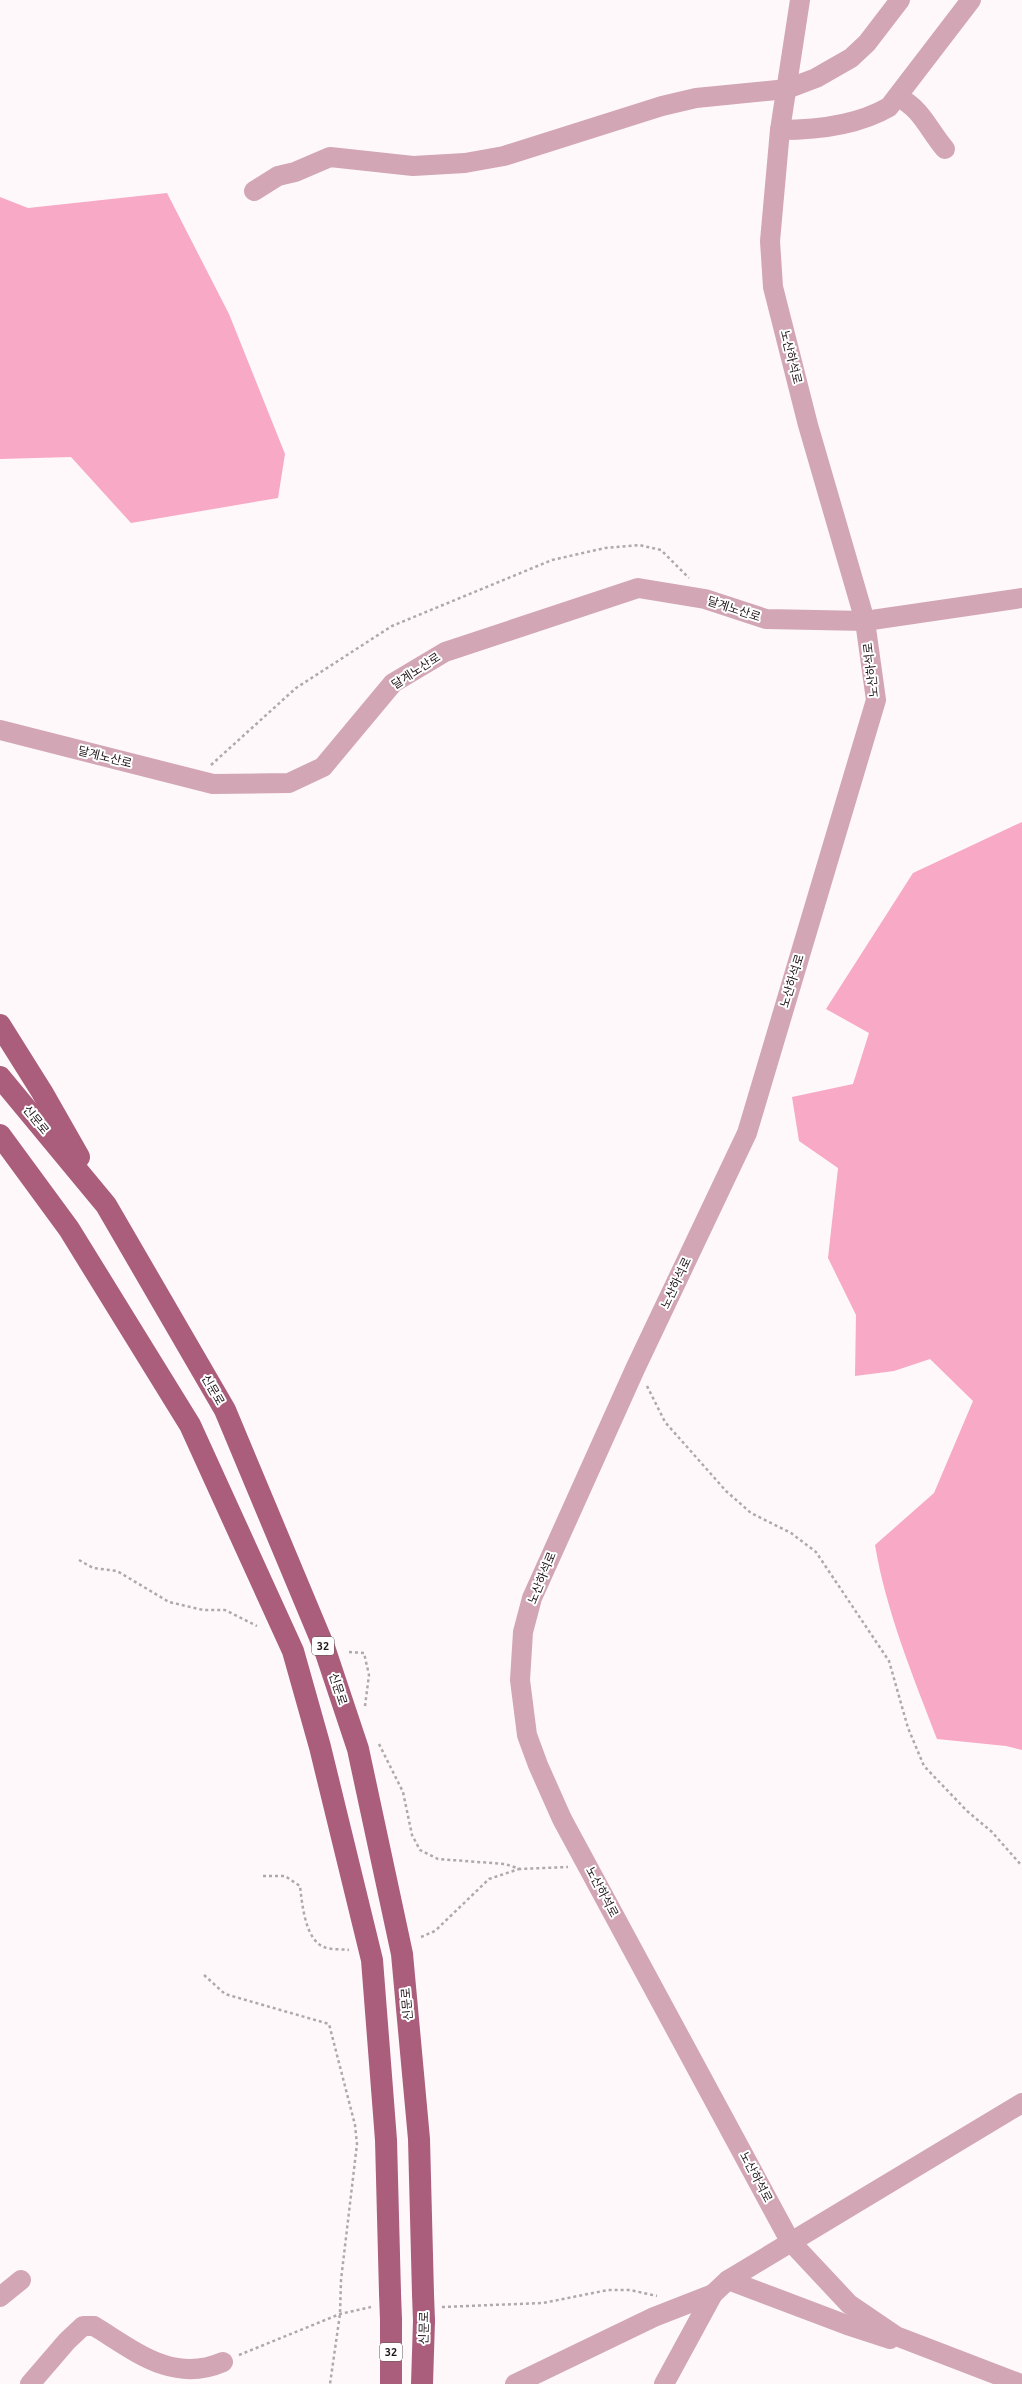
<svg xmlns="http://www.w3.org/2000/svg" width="1022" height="2384" font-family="Ubuntu,'Noto Sans KR',sans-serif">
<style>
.forest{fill:#f7a9c5}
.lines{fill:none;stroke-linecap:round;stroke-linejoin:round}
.path{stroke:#b0a9ab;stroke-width:2.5;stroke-dasharray:3 3;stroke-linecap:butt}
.minor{stroke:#d2a6b5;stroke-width:20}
.major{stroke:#aa5e7b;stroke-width:22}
.major-bridge{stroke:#aa5e7b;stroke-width:22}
.labels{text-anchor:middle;stroke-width:4;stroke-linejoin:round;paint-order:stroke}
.shield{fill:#fff;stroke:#625b5d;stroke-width:1}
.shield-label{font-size:11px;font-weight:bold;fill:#1f1518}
.street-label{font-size:12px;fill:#1f1518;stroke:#fff}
</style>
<rect width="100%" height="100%" fill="#fef8fa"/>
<g class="forest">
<polygon points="167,193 229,314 285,454 278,498 131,523 71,457 0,459 0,197 28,208"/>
<path d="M1022,822v928l-16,-4 -69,-7c-24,-63 -51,-128 -62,-194l59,-52 39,-92 -43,-42 -36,12 -39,5 1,-61 -28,-57 10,-90 -39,-27 -7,-44 61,-13 16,-51 -43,-24 87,-136z"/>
</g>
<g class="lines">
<g class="path">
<polyline points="211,765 296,688 392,626 552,560 605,548 639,545 661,550 689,578"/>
<polyline points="647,1386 665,1422 726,1491 751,1513 791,1533 816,1552 889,1661 908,1728 924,1766 967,1811 992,1832 1022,1866"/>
<polyline points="79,1560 93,1568 117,1571 169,1602 203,1610 225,1610 257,1626"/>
<polyline points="349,1652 364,1653 369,1675 365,1706"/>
<polyline points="379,1744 403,1792 412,1835 420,1850 438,1859 505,1864 520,1869 568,1867"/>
<path d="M263,1876h22l15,10c2,17 5,54 24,61 7,3 17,2 25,3"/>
<polyline points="421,1937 435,1931 489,1879 519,1869"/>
<polyline points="204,1975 225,1994 329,2024 355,2125 357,2144 341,2280 340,2314 330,2384"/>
<polyline points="442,2307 543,2303 608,2290 630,2290 657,2296"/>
<polyline points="239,2355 340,2314 371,2307"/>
</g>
<g class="minor">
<polyline points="800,0 780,130 770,241 773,287 808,425 865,621 876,700 747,1133 635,1369 532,1598 523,1632 520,1680 527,1735 538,1765 562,1819 790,2241 849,2304 896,2336 1021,2384"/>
<path d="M898,97c24,12 30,32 47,52"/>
<path d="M780,130c36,0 78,-5 109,-23l82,-107"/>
<polyline points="254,191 278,176 295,172 330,157 413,166 465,163 504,156 662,106 696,98 787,89 816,78 851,58 867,43 900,0"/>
<polyline points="0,730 213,784 289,783 323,767 393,683 445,652 638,588 705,599 766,619 865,621 1022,598"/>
<polyline points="728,2280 847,2325 890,2339"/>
<polyline points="0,2297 21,2280"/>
<path d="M30,2384l37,-43 16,-15h11c41,25 79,58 129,36"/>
<polyline points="515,2384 654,2317 713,2294"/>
<polyline points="664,2384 713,2294 728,2280 1022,2103"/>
</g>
<g class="major">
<polyline points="0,1025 42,1092 79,1157"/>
<polyline points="0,1077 106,1205 225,1410 324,1647 358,1749 402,1954 419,2139 423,2294"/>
<polyline points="0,1135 69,1229 190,1425 293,1651 320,1747 372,1960 386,2140 390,2293"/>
<polyline points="391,2320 391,2384"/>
<polyline points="422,2384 424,2321"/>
</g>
<g class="major-bridge">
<polyline points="390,2293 391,2320"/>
<polyline points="423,2294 424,2321"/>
</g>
</g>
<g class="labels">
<g class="shield">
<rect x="312" y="1637" width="22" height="18" rx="3"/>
<rect x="380" y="2343" width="22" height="18" rx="3"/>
</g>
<g class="shield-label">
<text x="323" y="1650">32</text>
<text x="391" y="2356">32</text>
</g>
<g class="street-label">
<text transform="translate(791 357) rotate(76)" y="4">노산하석로</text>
<text transform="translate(734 609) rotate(18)" y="4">달계노산로</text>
<text transform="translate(871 670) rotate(-97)" y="4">노산하석로</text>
<text transform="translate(416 671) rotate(-33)" y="4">달계노산로</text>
<text transform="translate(105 757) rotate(14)" y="4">달계노산로</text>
<text transform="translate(792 981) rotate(-73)" y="4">노산하석로</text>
<text transform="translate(36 1120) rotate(51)" y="4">신문로</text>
<text transform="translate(676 1283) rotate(-65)" y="4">노산하석로</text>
<text transform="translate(213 1390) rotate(60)" y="4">신문로</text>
<text transform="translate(542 1578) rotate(-68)" y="4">노산하석로</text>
<text transform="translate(338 1689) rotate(72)" y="4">신문로</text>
<text transform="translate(602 1892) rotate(62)" y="4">노산하석로</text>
<text transform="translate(407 2004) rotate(-95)" y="4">신문로</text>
<text transform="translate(756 2177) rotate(62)" y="4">노산하석로</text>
<text transform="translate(424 2328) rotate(-89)" y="4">신문로</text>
</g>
</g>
</svg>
